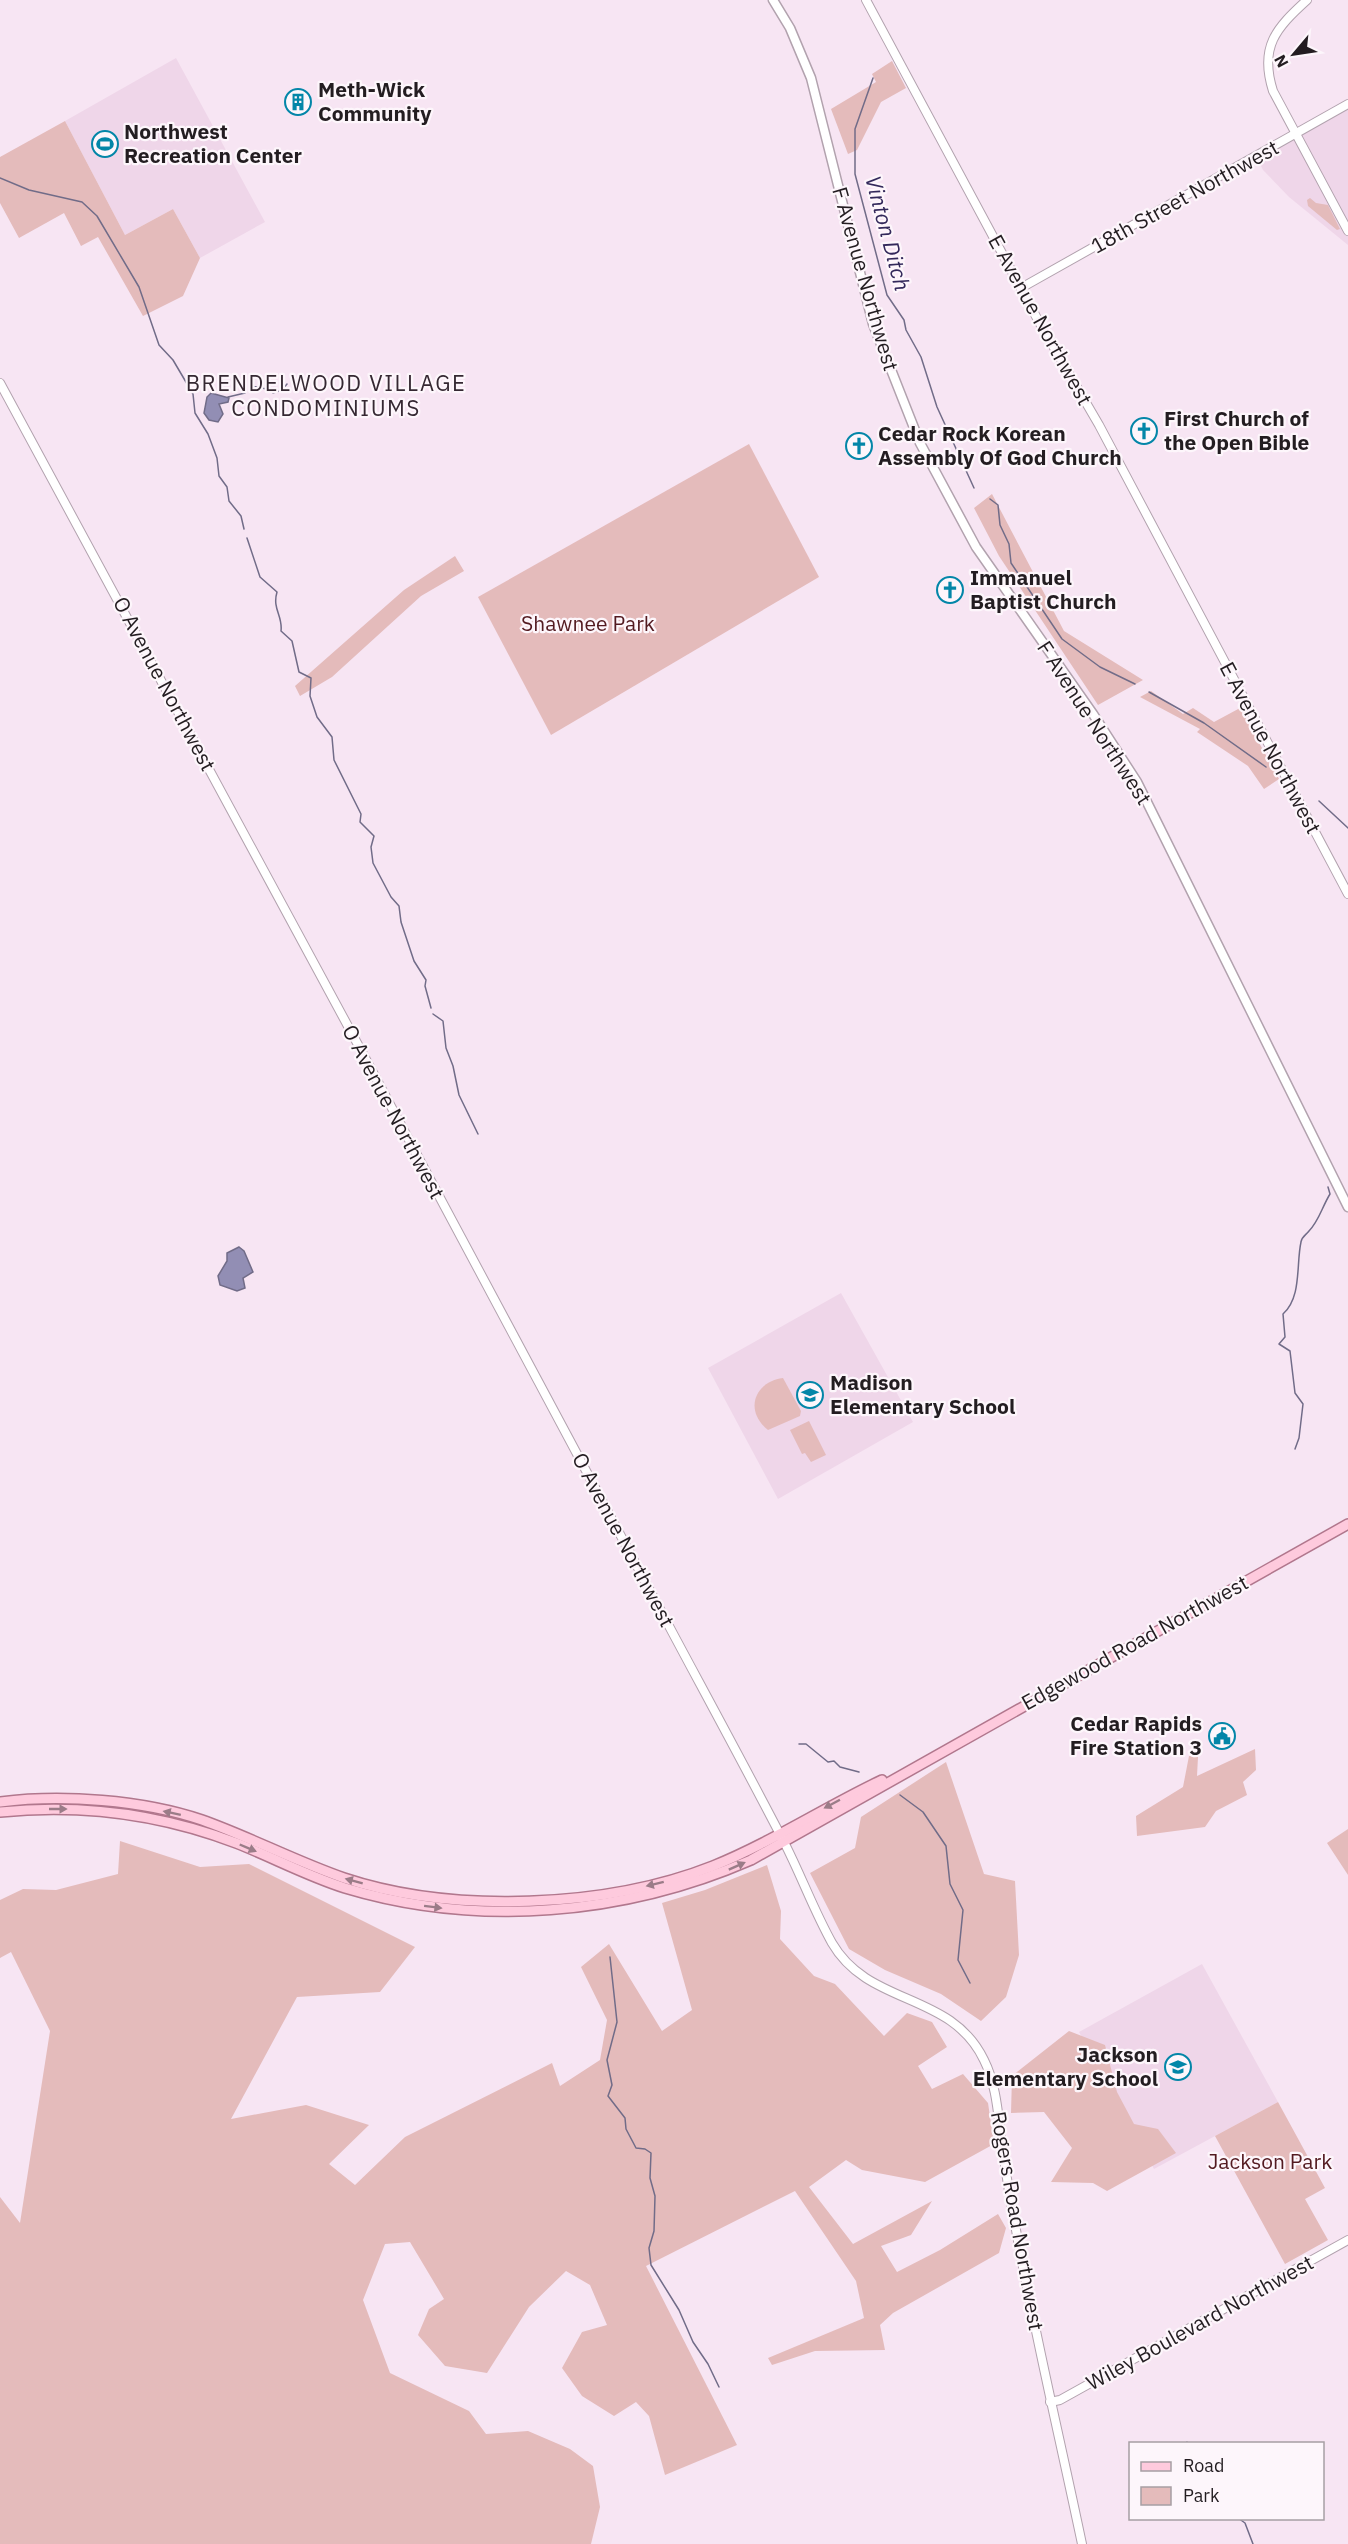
<svg xmlns="http://www.w3.org/2000/svg" width="1348" height="2544" font-family="'IBM Plex Sans',sans-serif">
<style>
.built{fill:#efd6e9}
.green{fill:#e4bbbb}
.water{fill:#928eb4;stroke:#716c88;stroke-width:1.5}
.lines{fill:none;stroke-linecap:round;stroke-linejoin:round}
.stream{stroke:#716c88;stroke-width:1.5}
.tertiary-casing{stroke:#b2a2ae;stroke-width:10}
.secondary-casing{stroke:#b2a2ae;stroke-width:11}
.primary-casing{stroke:#b1778d;stroke-width:12}
.tertiary{stroke:#fff;stroke-width:8}
.secondary{stroke:#fff;stroke-width:8}
.primary{stroke:#fecadd;stroke-width:9}
.oneway{fill:#9b7c88}
.labels{text-anchor:middle;stroke-width:4.5;stroke-linejoin:round;paint-order:stroke}
.poi-label{font-size:21px;font-weight:bold;fill:#231d21;stroke:#fdf6fb;text-anchor:start}
.street-label{font-size:21px;fill:#231d21;stroke:#fdf6fb}
.park-label{font-size:21px;fill:#531a20;stroke:#fdf6fb}
.water-label{font-size:22px;font-style:italic;fill:#33295b;stroke:#fdf6fb}
.neighbourhood-label{font-size:22px;letter-spacing:1.5px;fill:#352832;stroke:#fdf6fb}
</style>
<rect width="100%" height="100%" fill="#f7e5f3"/>
<g class="built">
<polygon points="176,58 265,222 200,258 173,209 125,235 65,121"/>
<polygon points="1348,104 1348,245 1289,197 1263,170 1256,156"/>
<polygon points="841,1293 913,1422 778,1499 708,1368"/>
<polygon points="1202,1964 1278,2102 1154,2169 1079,2032"/>
</g>
<g class="green">
<polygon points="892,61 906,88 881,102 857,150 848,154 831,109 876,82 872,74"/>
<polygon points="65,121 125,235 173,209 200,258 183,296 143,316 98,237 81,246 64,213 19,238 0,203 0,157"/>
<polygon points="1310,198 1316,203 1328,205 1340,229 1337,230 1308,206 1307,200"/>
<polygon points="749,444 819,577 551,735 478,597"/>
<polygon points="992,494 1064,631 1143,680 1098,705 999,556 974,508"/>
<polygon points="455,556 464,571 421,596 332,677 300,696 295,686 404,590"/>
<polygon points="1151,691 1183,714 1193,708 1214,722 1240,708 1279,779 1264,789 1248,766 1197,732 1200,729 1140,697"/>
<path d="M783,1378l18,33 -1,5 -32,14c-24,-19 -14,-48 15,-52z"/>
<polygon points="809,1421 826,1455 811,1462 805,1453 802,1454 790,1430"/>
<polygon points="1255,1749 1256,1770 1243,1782 1247,1795 1216,1811 1205,1827 1137,1836 1136,1816 1183,1787 1189,1756 1198,1757 1197,1776"/>
<polygon points="946,1762 984,1874 1015,1881 1019,1955 1006,1997 981,2021 941,1994 885,1970 849,1949 810,1873 855,1848 861,1817"/>
<polygon points="1348,1829 1348,1875 1327,1843"/>
<polygon points="120,1841 200,1867 249,1864 415,1947 380,1992 297,1997 231,2119 306,2105 369,2125 329,2164 355,2185 405,2137 552,2063 560,2086 600,2060 607,2020 581,1967 609,1944 662,2031 692,2010 662,1903 705,1890 767,1865 781,1911 780,1939 814,1976 835,1984 884,2036 907,2013 932,2022 947,2047 918,2066 932,2089 963,2074 988,2103 994,2144 925,2182 862,2170 846,2160 809,2187 853,2244 932,2201 911,2235 881,2246 897,2272 940,2250 998,2214 1006,2228 999,2253 893,2313 880,2325 885,2350 815,2351 772,2365 768,2358 864,2318 856,2281 795,2191 646,2266 737,2445 665,2475 649,2416 636,2402 614,2416 582,2396 562,2368 582,2332 607,2325 590,2285 566,2271 529,2307 487,2373 445,2366 418,2335 429,2309 444,2299 410,2242 385,2244 363,2300 390,2373 469,2411 486,2434 528,2431 570,2449 593,2466 600,2507 591,2544 0,2544 0,2197 20,2223 50,2031 11,1952 0,1958 0,1900 23,1889 56,1890 118,1874"/>
<polygon points="1069,2031 1105,2045 1117,2092 1134,2124 1158,2129 1176,2153 1107,2191 1093,2183 1051,2182 1072,2148 1044,2112 1011,2113 1012,2076"/>
<polygon points="1278,2102 1325,2188 1305,2199 1328,2240 1285,2264 1215,2136"/>
</g>
<g class="water">
<polygon points="211,393 229,398 228,402 219,404 223,414 218,422 209,420 204,413 207,397"/>
<polygon points="239,1247 244,1251 253,1272 243,1278 245,1288 237,1291 220,1285 218,1276 227,1261 227,1253"/>
</g>
<g class="lines">
<g class="stream">
<polyline points="873,78 855,129 855,174 887,295 904,320 906,330 921,357 937,407 974,488"/>
<polyline points="0,178 29,190 82,202 97,216 139,287 159,345 173,360 193,394 195,413 208,434 217,458 219,476 227,487 229,501 241,516 244,529"/>
<polyline points="251,386 272,390 273,393 282,390 287,384"/>
<polyline points="228,397 245,393"/>
<polyline points="990,499 998,505 1000,525 1009,544 1011,563 1062,639 1100,667 1135,684"/>
<path d="M247,538l13,39 17,15c-5,17 6,24 4,39l11,10 7,31 12,6 -1,18 7,21 15,20 2,23 27,54 -1,8 14,14 -3,11 2,16 18,34 8,9 2,16 13,39 12,19 -1,6 6,22"/>
<polyline points="1149,692 1204,723 1266,767"/>
<polyline points="1319,801 1348,828"/>
<polyline points="433,1014 443,1021 446,1048 453,1066 459,1095 478,1134"/>
<path d="M1295,1449l4,-11 4,-34 -8,-11 -5,-42 -11,-7 6,-7 -2,-23c19,-17 13,-50 18,-72 1,-6 5,-7 8,-11 10,-10 13,-24 21,-37l-2,-7"/>
<polyline points="799,1744 806,1744 828,1762 834,1761 840,1767 859,1772"/>
<polyline points="900,1795 923,1812 946,1846 950,1884 963,1910 958,1960 970,1983"/>
<polyline points="610,1957 617,2022 607,2060 612,2085 608,2096 625,2118 626,2129 636,2148 645,2149 651,2153 650,2178 655,2196 654,2231 649,2248 651,2265 679,2310 693,2342 708,2364 719,2387"/>
<polyline points="1187,2442 1188,2444"/>
<polyline points="1238,2518 1245,2523 1253,2544"/>
</g>
<defs>
<g id="tertiary">
<polyline points="866,0 1039,322 1099,425 1348,894"/>
<path d="M1307,0c-31,28 -48,47 -34,91l75,140"/>
<polyline points="1021,288 1348,104"/>
<path d="M0,383c218,398 431,798 645,1198 46,87 94,174 139,261 17,33 30,69 48,101 37,64 119,48 152,117 13,26 14,56 18,84 4,29 8,57 14,86 19,105 44,209 66,314"/>
<polyline points="1050,2402 1060,2400 1348,2240"/>
</g>
<polyline id="secondary" points="773,0 790,28 811,78 873,324 920,443 976,547 1093,714 1137,782 1348,1207"/>
<g id="primary">
<path d="M0,1802c62,-8 143,-2 202,18 48,17 93,41 142,58 108,36 263,30 369,-12 59,-24 112,-59 169,-86"/>
<path d="M0,1812c80,-8 160,2 236,31 36,14 71,33 109,45 133,40 280,27 406,-28l597,-336"/>
</g>
</defs>
<use href="#tertiary" class="tertiary-casing"/>
<use href="#secondary" class="secondary-casing"/>
<use href="#primary" class="primary-casing"/>
<use href="#tertiary" class="tertiary"/>
<use href="#secondary" class="secondary"/>
<use href="#primary" class="primary"/>
</g>
<defs><path id="oneway-solid" d="M-6-.8H1V-3.2L6.5 0L1 3.2V.8H-6Z" transform="scale(1.5)"/></defs>
<g class="oneway">
<use href="#oneway-solid" transform="translate(832 1804) rotate(152)"/>
<use href="#oneway-solid" transform="translate(58 1809)"/>
<use href="#oneway-solid" transform="translate(172 1813) rotate(-168)"/>
<use href="#oneway-solid" transform="translate(248 1848) rotate(23)"/>
<use href="#oneway-solid" transform="translate(737 1866) rotate(-24)"/>
<use href="#oneway-solid" transform="translate(354 1881) rotate(-165)"/>
<use href="#oneway-solid" transform="translate(655 1884) rotate(166)"/>
<use href="#oneway-solid" transform="translate(433 1907) rotate(7)"/>
</g>
<defs>
<symbol id="building-ring" viewBox="-11 -11 22 22"><circle r="9.5" fill="#fdf6fb" stroke="#0386a8" stroke-width="1.5"/><path d="M-4-6H4V6H1V3H-1V6H-4ZM-2.5-4.3h1.7v1.8h-1.7ZM.8-4.3h1.7v1.8H.8ZM-2.5-1h1.7V.8h-1.7ZM.8-1h1.7V.8H.8Z" fill="#0386a8"/></symbol>
<symbol id="stadium-ring" viewBox="-11 -11 22 22"><circle r="9.5" fill="#fdf6fb" stroke="#0386a8" stroke-width="1.5"/><path d="M0-5a6.5 5 0 1 0 0 10a6.5 5 0 1 0 0-10ZM-3.5-1.8h7v3.6h-7Z" fill="#0386a8"/></symbol>
<symbol id="church-ring" viewBox="-11 -11 22 22"><circle r="9.5" fill="#fdf6fb" stroke="#0386a8" stroke-width="1.5"/><path d="M-1.2-6h2.4v3.5h3.3v2.4h-3.3V6h-2.4V-.1h-3.3v-2.4h3.3Z" fill="#0386a8"/></symbol>
<symbol id="school-ring" viewBox="-11 -11 22 22"><circle r="9.5" fill="#fdf6fb" stroke="#0386a8" stroke-width="1.5"/><path d="M0-5L7-2L0 1L-7-2ZM-4 1L0 2.5L4 1V4Q0 6-4 4Z" fill="#0386a8"/></symbol>
<symbol id="civic-ring" viewBox="-11 -11 22 22"><circle r="9.5" fill="#fdf6fb" stroke="#0386a8" stroke-width="1.5"/><path d="M-.6-6.5H3V-4.5H.6V-3L4-1V1h2V6H-6V1h2V-1L-.6-3ZM-1.2 2.5V6h2.4V2.5Z" fill="#0386a8"/></symbol>
</defs>
<g fill-rule="evenodd">
<use href="#building-ring" x="283" y="87" width="30" height="30"/>
<use href="#stadium-ring" x="90" y="129" width="30" height="30"/>
<use href="#church-ring" x="1129" y="416" width="30" height="30"/>
<use href="#church-ring" x="844" y="431" width="30" height="30"/>
<use href="#church-ring" x="935" y="575" width="30" height="30"/>
<use href="#school-ring" x="795" y="1380" width="30" height="30"/>
<use href="#civic-ring" x="1207" y="1721" width="30" height="30"/>
<use href="#school-ring" x="1163" y="2052" width="30" height="30"/>
</g>
<g class="labels">
<g class="poi-label">
<text x="318" y="97">Meth-Wick<tspan x="318" dy="24">Community</tspan></text>
<text x="124" y="139">Northwest<tspan x="124" dy="24">Recreation Center</tspan></text>
<text x="1164" y="426">First Church of<tspan x="1164" dy="24">the Open Bible</tspan></text>
<text x="878" y="441">Cedar Rock Korean<tspan x="878" dy="24">Assembly Of God Church</tspan></text>
<text x="970" y="585">Immanuel<tspan x="970" dy="24">Baptist Church</tspan></text>
<text x="830" y="1390">Madison<tspan x="830" dy="24">Elementary School</tspan></text>
<text x="1202" y="1731" text-anchor="end">Cedar Rapids<tspan x="1202" dy="24">Fire Station 3</tspan></text>
<text x="1158" y="2062" text-anchor="end">Jackson<tspan x="1158" dy="24">Elementary School</tspan></text>
</g>
<g class="street-label">
<text transform="translate(1185 197) rotate(-29)" y="7">18th Street Northwest</text>
<text transform="translate(865 279) rotate(74)" y="7">F Avenue Northwest</text>
<text transform="translate(1040 320) rotate(61)" y="7">E Avenue Northwest</text>
<text transform="translate(164 684) rotate(62)" y="7">O Avenue Northwest</text>
<text transform="translate(1094 723) rotate(57)" y="7">F Avenue Northwest</text>
<text transform="translate(1270 748) rotate(62)" y="7">E Avenue Northwest</text>
<text transform="translate(393 1112) rotate(62)" y="7">O Avenue Northwest</text>
<text transform="translate(623 1540) rotate(62)" y="7">O Avenue Northwest</text>
<text transform="translate(1135 1643) rotate(-29)" y="7">Edgewood Road Northwest</text>
<text transform="translate(1017 2221) rotate(80)" y="7">Rogers Road Northwest</text>
<text transform="translate(1200 2323) rotate(-29)" y="7">Wiley Boulevard Northwest</text>
</g>
<g class="park-label">
<text x="588" y="631">Shawnee Park</text>
<text x="1270" y="2169">Jackson Park</text>
</g>
<g class="water-label">
<text transform="translate(888 233) rotate(75)" y="8">Vinton Ditch</text>
</g>
<g class="neighbourhood-label">
<text x="326" y="391">BRENDELWOOD VILLAGE<tspan x="326" dy="25">CONDOMINIUMS</tspan></text>
</g>
</g>
<rect x="1129" y="2442" width="195" height="78" fill="#fdf6fb" stroke="#a69fa4" stroke-width="1.5"/>
<rect x="1141" y="2462" width="30" height="9" fill="#fecadd" stroke="#a69fa4" stroke-width="1.5"/>
<text x="1183" y="2472" font-size="18" fill="#231d21">Road</text>
<rect x="1141" y="2487" width="30" height="18" fill="#e4bbbb" stroke="#a69fa4" stroke-width="1.5"/>
<text x="1183" y="2502" font-size="18" fill="#231d21">Park</text>
<g transform="translate(1294 54) rotate(241)" stroke="#fdf6fb" stroke-width="4.5" paint-order="stroke">
<path d="M0-4.5L10 22L0 15L-10 22Z" fill="#231d21"/>
<text y="-9" font-size="16" font-weight="bold" text-anchor="middle" fill="#231d21">N</text>
</g>
</svg>
